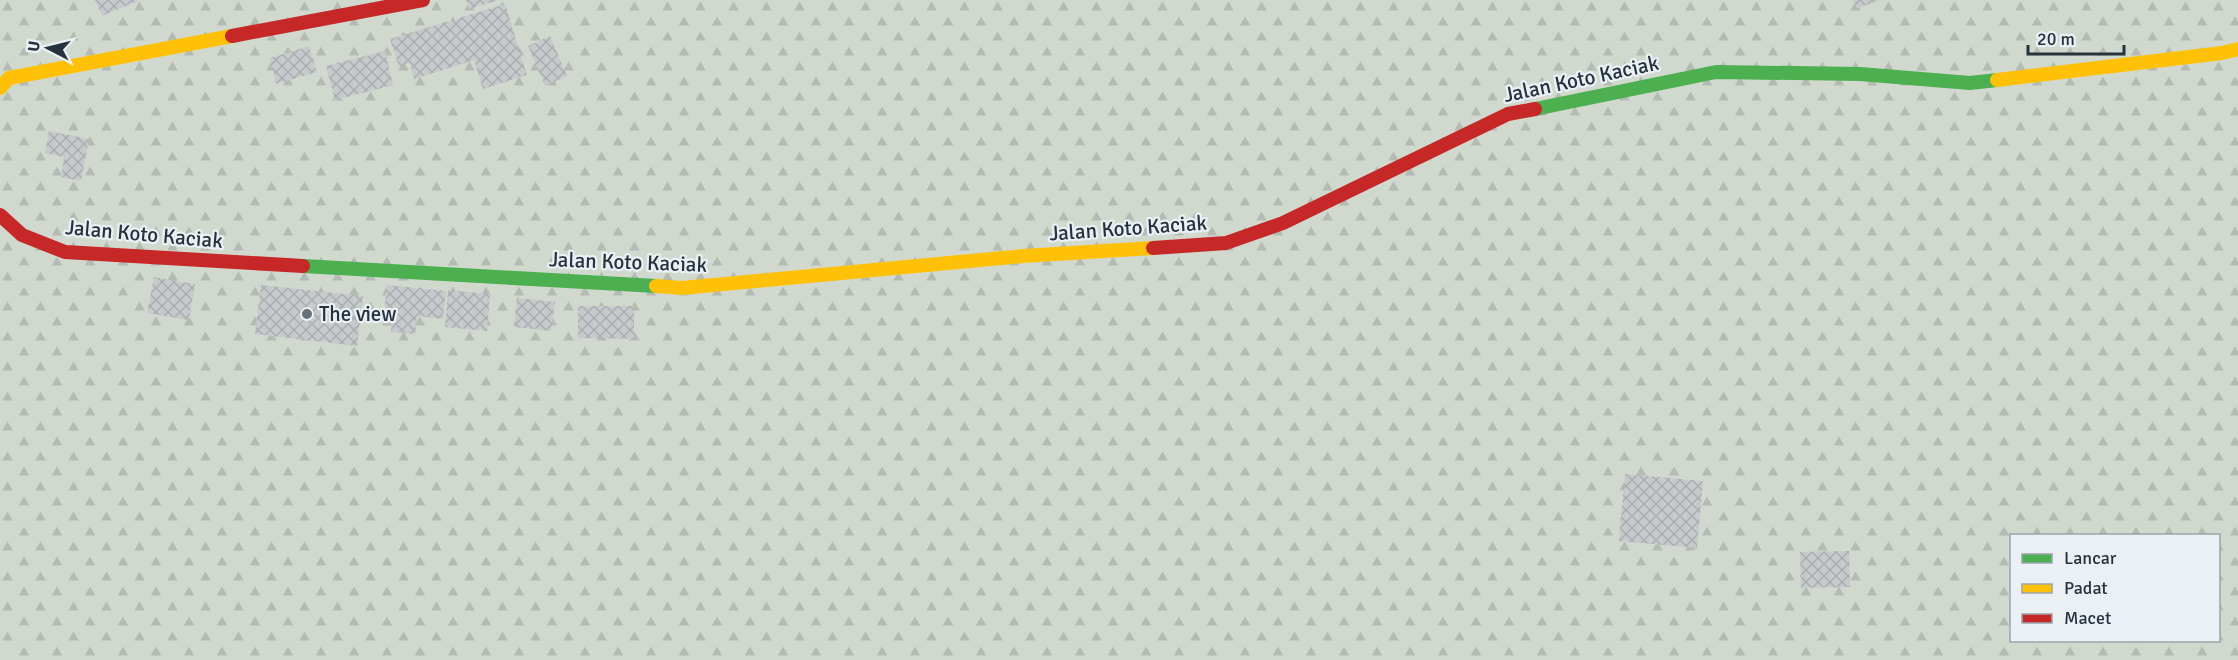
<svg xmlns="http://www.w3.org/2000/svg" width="2238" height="660" font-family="Signika,sans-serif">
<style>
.forest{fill:url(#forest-firs);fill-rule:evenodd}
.building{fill:url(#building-cross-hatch)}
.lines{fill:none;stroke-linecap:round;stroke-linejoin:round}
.fast{stroke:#4caf50;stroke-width:14}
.slow{stroke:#ffc107;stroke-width:14}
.jam{stroke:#c62828;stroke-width:14}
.poi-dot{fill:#677077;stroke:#ebf0f4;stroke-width:2}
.labels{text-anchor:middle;stroke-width:4.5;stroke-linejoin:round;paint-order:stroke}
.street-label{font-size:21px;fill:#26323d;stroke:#ebf0f4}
.poi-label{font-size:21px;fill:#26323d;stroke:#ebf0f4;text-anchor:start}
</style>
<defs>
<pattern id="forest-firs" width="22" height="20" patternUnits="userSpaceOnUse" patternTransform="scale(1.5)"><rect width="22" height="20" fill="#d1d9cf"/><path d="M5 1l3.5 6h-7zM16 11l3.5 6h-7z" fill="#b3bbb3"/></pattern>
<pattern id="building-cross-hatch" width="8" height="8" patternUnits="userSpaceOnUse" patternTransform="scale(1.5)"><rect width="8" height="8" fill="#c7cacc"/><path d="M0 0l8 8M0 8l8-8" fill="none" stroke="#abaeb0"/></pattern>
</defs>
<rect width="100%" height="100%" fill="#dfe2e4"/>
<path class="forest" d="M0,0h2238v660h-2238zM2012,536h206v104h-206z"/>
<g class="building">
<polygon points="95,0 140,0 102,16"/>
<polygon points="466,0 496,0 496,1 469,9"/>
<polygon points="1853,0 1880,0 1856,9"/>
<polygon points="505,4 527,75 483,89 474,60 414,79 410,63 399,67 390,39"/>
<polygon points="550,36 567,76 545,86 528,46"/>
<polygon points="309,46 317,72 276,84 270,58"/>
<polygon points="385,51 393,85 335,100 326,66"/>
<polygon points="49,131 89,139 81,181 61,177 64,157 45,153"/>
<polygon points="154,277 195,284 189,320 147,313"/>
<polygon points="261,285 363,296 357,346 255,334"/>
<polygon points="387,285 446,291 443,319 417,316 415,334 391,332 392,314 384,313"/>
<polygon points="448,290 490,294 487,331 445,327"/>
<polygon points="517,298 555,302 551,331 514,327"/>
<polygon points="578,306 634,306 634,339 578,338"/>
<polygon points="1625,474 1703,481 1697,548 1619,541"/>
<polygon points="1849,551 1850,587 1801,588 1800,552"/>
</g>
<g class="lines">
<g class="fast">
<polyline points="1535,109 1716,72 1860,74 1970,83 1997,80"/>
<polyline points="303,266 656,286"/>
</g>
<g class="slow">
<polyline points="1997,80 2222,53 2238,49"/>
<polyline points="0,88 9,78 232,36"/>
<polyline points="656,286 682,288 1023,256 1153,248"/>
</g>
<g class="jam">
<polyline points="232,36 423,0"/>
<polyline points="0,215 22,235 65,252 303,266"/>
<polyline points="1153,248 1226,243 1283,223 1508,114 1535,109"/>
</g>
</g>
<circle class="poi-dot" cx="307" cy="314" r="6"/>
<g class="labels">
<g class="street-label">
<text transform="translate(1581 79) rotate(-12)" y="7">Jalan Koto Kaciak</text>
<text transform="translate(1128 228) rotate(-4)" y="7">Jalan Koto Kaciak</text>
<text transform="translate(144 234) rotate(5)" y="7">Jalan Koto Kaciak</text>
<text transform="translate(628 262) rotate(2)" y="7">Jalan Koto Kaciak</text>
</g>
<g class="poi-label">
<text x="319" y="321">The view</text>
</g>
</g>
<rect x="2010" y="534" width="210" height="108" fill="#ebf0f4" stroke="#9ca4ab" stroke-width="1.5"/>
<rect x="2022" y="554" width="30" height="9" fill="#4caf50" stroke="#9ca4ab" stroke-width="1.5"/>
<text x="2064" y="564" font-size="18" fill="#26323d">Lancar</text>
<rect x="2022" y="584" width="30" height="9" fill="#ffc107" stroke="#9ca4ab" stroke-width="1.5"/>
<text x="2064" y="594" font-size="18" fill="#26323d">Padat</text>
<rect x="2022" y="614" width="30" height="9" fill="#c62828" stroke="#9ca4ab" stroke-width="1.5"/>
<text x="2064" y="624" font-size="18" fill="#26323d">Macet</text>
<g transform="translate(48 48) rotate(277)" stroke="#ebf0f4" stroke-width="4.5" paint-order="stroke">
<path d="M0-4.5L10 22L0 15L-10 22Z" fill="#26323d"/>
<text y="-9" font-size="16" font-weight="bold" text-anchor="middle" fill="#26323d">U</text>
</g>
<path d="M2028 45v9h96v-9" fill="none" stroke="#26323d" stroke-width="3"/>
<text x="2037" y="45" font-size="18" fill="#26323d" stroke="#ebf0f4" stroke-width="4.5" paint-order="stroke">20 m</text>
</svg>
